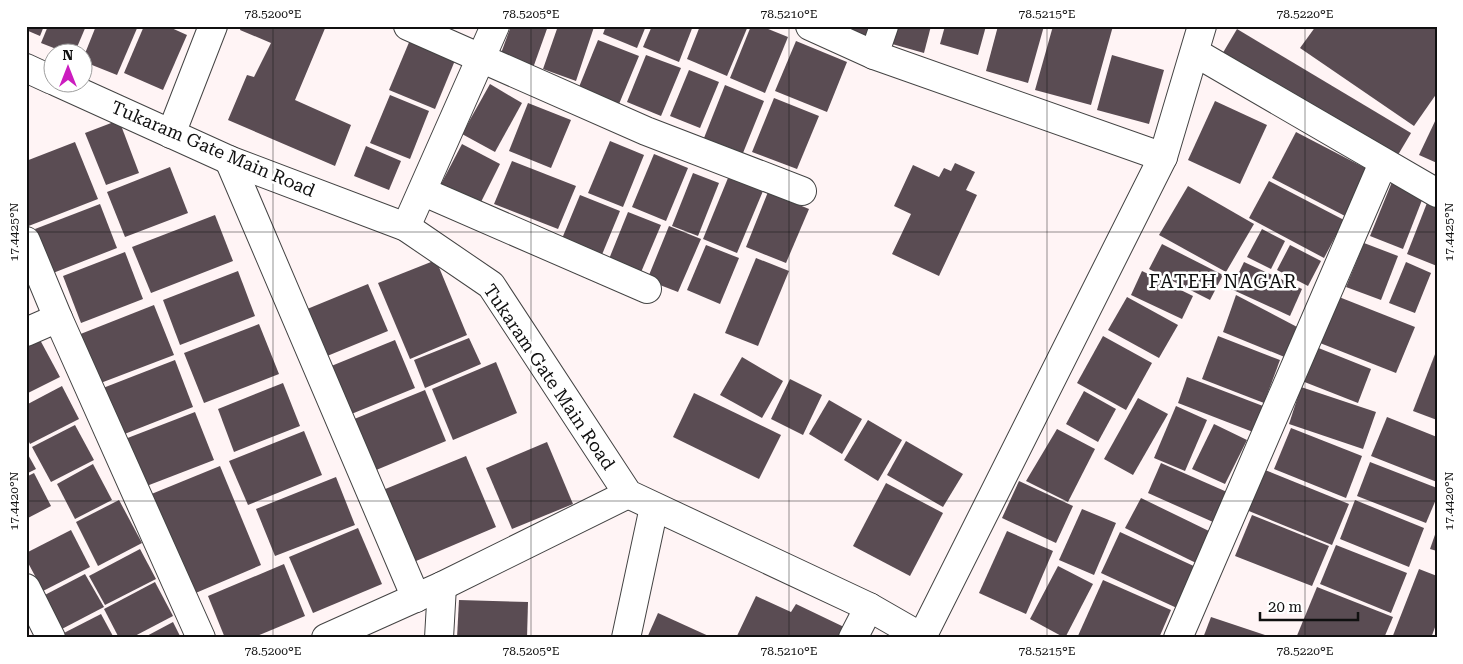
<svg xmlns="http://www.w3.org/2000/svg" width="1463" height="664" font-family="'Roboto Serif',serif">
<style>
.building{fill:#5a4c53}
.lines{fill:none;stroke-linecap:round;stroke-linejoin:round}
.minor-casing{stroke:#434343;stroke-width:30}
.tertiary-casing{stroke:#434343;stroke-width:30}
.minor{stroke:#fff;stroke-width:28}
.tertiary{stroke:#fff;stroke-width:28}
.ticks{fill:none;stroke:#101010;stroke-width:1;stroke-opacity:0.45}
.labels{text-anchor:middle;stroke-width:5;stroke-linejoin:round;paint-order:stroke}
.street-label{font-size:18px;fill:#101010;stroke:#fff}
.neighbourhood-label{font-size:19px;letter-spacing:1px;fill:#101010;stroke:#fff}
.neatline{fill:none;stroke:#101010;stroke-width:2}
.ticks-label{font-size:12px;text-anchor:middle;fill:#101010}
</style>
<rect width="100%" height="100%" fill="#fff4f5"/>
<g class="building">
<polygon points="26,26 44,26 40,36 26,30"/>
<polygon points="48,26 86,26 75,52 64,52 41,43"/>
<polygon points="96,26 138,26 117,75 82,61"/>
<polygon points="144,26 167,26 187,35 163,90 124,73"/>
<polygon points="241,26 326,26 295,100 351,125 335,166 228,120 247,75 254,77 271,43 240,30"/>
<polygon points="511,26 548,26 533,68 500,56"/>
<polygon points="558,26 594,27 576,81 543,69"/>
<polygon points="606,26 646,26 637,48 603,34"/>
<polygon points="652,26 693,26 679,62 643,47"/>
<polygon points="700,26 748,26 727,76 687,59"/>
<polygon points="751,26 761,26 788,37 765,93 730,78"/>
<polygon points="840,26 877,26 869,44"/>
<polygon points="890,26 931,26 924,53 885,42"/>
<polygon points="945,26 986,26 978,55 940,44"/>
<polygon points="998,26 1044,26 1028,83 986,71"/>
<polygon points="1053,26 1113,26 1091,105 1035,90"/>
<polygon points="1316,26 1437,26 1437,93 1414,126 1300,48"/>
<polygon points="1237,29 1411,133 1395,160 1221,56"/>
<polygon points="410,40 456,58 435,109 389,90"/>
<polygon points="598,40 639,56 619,104 579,87"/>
<polygon points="796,41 847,62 827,112 775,91"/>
<polygon points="646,55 681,68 661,116 627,102"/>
<polygon points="1112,55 1164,70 1149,124 1097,110"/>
<polygon points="689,70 719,82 700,128 670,116"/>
<polygon points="490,84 522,103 495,152 462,134"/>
<polygon points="725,85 764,101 743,153 704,138"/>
<polygon points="390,95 429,111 410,159 370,143"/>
<polygon points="774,98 819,116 797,169 752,152"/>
<polygon points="1215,101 1267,125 1240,184 1188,160"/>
<polygon points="528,103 571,120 551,168 509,151"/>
<polygon points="1437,117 1437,163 1419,155"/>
<polygon points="119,120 139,173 106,185 85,133"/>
<polygon points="1296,132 1369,170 1345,216 1272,178"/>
<polygon points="610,141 644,155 623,207 588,193"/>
<polygon points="75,142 98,199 26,227 26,161"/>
<polygon points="462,144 500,164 480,204 441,184"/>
<polygon points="366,146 401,161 389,190 354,176"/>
<polygon points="654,154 688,168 666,221 632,207"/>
<polygon points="512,161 576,186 558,229 494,204"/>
<polygon points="955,163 975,172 966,190 977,195 939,276 892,254 911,214 894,206 913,165 939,177 944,168 951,171"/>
<polygon points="170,167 188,213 125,237 107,192"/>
<polygon points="693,173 719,183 698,236 672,226"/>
<polygon points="728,178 763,191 737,253 703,239"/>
<polygon points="1269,181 1344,220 1324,258 1249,218"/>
<polygon points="1392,182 1424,195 1403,249 1370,236"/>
<polygon points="1188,186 1254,224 1226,272 1159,235"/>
<polygon points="768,192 809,209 786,263 746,247"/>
<polygon points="580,195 620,211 601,257 561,241"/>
<polygon points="1427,203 1437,207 1437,266 1407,254"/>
<polygon points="100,204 117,248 53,273 35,229"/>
<polygon points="628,212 661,225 639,277 607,264"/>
<polygon points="215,215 233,261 151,293 132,247"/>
<polygon points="669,226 701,239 678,292 647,280"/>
<polygon points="1262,229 1285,241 1271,269 1247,257"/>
<polygon points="1364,243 1398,256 1381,300 1346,287"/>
<polygon points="1162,244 1223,275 1210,300 1149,269"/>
<polygon points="706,245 739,258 720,304 687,290"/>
<polygon points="1290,245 1321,261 1308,286 1277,270"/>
<polygon points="125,252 143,299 81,323 63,276"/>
<polygon points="756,258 789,271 758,346 725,333"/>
<polygon points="436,260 467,335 410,359 378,283"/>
<polygon points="1244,262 1302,289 1290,316 1231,289"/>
<polygon points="1406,262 1431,273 1415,313 1389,303"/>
<polygon points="238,271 255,316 180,345 163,300"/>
<polygon points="1142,271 1193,296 1182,319 1131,295"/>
<polygon points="368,284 388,331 315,361 295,314"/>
<polygon points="1236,295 1299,328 1287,358 1223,332"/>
<polygon points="1127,297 1178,325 1159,358 1108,330"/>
<polygon points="1339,297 1415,327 1396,373 1320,343"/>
<polygon points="154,305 174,355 98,384 78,335"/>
<polygon points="259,324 279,374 204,403 184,353"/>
<polygon points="1103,336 1152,363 1126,410 1077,383"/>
<polygon points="1218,336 1280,360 1264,403 1202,379"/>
<polygon points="39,338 60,377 26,394 26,345"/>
<polygon points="469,338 481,364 425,388 414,360"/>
<polygon points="395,340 415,388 344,417 324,369"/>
<polygon points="1316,347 1371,369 1358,403 1302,381"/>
<polygon points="1437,349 1437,420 1413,411"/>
<polygon points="742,357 783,381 762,418 720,395"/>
<polygon points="175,360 193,407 122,435 103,388"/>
<polygon points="496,362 517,413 453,440 432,389"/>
<polygon points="1187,377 1263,406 1253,432 1178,403"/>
<polygon points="790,379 822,395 803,435 771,419"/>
<polygon points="283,383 300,426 234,452 218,409"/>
<polygon points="62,386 79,419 30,444 26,436 26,405"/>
<polygon points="1301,387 1376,412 1363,449 1289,424"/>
<polygon points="425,390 446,441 369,473 347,422"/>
<polygon points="1084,391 1116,409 1098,442 1066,424"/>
<polygon points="694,393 781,435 759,479 673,437"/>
<polygon points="1138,398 1168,414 1133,475 1104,459"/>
<polygon points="829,400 862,419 842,454 809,434"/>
<polygon points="1176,406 1207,420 1185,471 1154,458"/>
<polygon points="195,412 214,460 144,487 125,439"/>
<polygon points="1387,417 1437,437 1437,482 1371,456"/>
<polygon points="868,420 902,440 878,481 844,460"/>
<polygon points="1214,424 1247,440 1225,484 1192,469"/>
<polygon points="75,425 94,460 51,482 32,447"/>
<polygon points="1291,428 1362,456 1346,498 1274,469"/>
<polygon points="1057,429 1095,449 1068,502 1026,481"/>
<polygon points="304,431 322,475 248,505 229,461"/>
<polygon points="906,441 963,474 943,507 887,475"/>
<polygon points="547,442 573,504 512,529 486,468"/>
<polygon points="26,451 36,469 26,474"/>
<polygon points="466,456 496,527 409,564 378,492"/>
<polygon points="1370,462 1437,488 1437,497 1426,523 1357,496"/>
<polygon points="1161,463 1227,492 1213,522 1148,493"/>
<polygon points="93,464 112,500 75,519 57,484"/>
<polygon points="220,466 261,565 191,595 149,495"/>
<polygon points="1260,468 1349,504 1332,545 1244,509"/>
<polygon points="34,473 51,506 26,519 26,477"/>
<polygon points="336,477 355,525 275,556 256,509"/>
<polygon points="1019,481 1073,506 1056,543 1002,518"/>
<polygon points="886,483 943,513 910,576 853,546"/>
<polygon points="1141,498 1211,532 1196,563 1125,528"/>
<polygon points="119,500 142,543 98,566 76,522"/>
<polygon points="1355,500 1424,528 1409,567 1340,539"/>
<polygon points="1082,509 1116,523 1094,575 1059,560"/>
<polygon points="1252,515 1329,546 1312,586 1235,556"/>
<polygon points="358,528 382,584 313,613 289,557"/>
<polygon points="1437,529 1437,551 1430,549"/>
<polygon points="71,530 90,567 43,591 26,559 26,553"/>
<polygon points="1007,531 1053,551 1026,614 979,593"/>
<polygon points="1120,532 1198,568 1179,609 1101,573"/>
<polygon points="1336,545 1407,573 1391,613 1320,584"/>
<polygon points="140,549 156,579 105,605 89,576"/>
<polygon points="284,564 305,616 252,638 225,638 208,596"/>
<polygon points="1058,566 1093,584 1065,638 1030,619"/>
<polygon points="1419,569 1437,576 1437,622 1431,638 1392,638"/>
<polygon points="85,574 104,607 58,631 41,597"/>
<polygon points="1103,580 1171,610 1159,638 1077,638"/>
<polygon points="155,582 173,616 131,638 119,638 104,609"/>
<polygon points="1317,587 1393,617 1384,638 1296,638"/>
<polygon points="756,596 791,612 796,604 844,627 839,638 736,638"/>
<polygon points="459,600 528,602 527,638 457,638"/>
<polygon points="658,613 713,638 647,638"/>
<polygon points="101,614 114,638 61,638 60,635"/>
<polygon points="1211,617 1271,637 1271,638 1203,638"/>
<polygon points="173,622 181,638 143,638"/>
</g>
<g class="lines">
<defs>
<g id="minor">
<polyline points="408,26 646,131 802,191"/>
<polyline points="810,26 874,55 1163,157"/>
<polyline points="1196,53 1437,193"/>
<polyline points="874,55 884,26"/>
<polyline points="171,134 213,26"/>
<polyline points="229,160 416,598"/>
<polyline points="424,192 647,289"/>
<polyline points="406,227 495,26"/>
<polyline points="26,241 58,318 201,638"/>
<polyline points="26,332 58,318"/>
<polyline points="26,588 51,638"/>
<polyline points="922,637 1163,157 1202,26"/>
<polyline points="326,638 442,586 628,494"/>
<polyline points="439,638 442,586"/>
<polyline points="626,638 654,507"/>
<polyline points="853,638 869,607"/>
<polyline points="1178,638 1383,163"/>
</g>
<g id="tertiary">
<polyline points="26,68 52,80"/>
<polyline points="57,82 229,160 406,227 491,285 628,494 869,607 923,638"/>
</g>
</defs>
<use href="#minor" class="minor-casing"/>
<use href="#tertiary" class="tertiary-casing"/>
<use href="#minor" class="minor"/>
<use href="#tertiary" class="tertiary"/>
</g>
<path class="ticks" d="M273,26v612M531,26v612M789,26v612M1047,26v612M1305,26v612M26,232h1411M26,501h1411"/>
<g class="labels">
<g class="street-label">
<text transform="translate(213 149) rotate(23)" y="6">Tukaram Gate Main Road</text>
<text transform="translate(549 377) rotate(56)" y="6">Tukaram Gate Main Road</text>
</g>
<g class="neighbourhood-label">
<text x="1223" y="288">FATEH NAGAR</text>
</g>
</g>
<rect width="1463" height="664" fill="none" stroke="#ffffff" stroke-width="55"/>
<g transform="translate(68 68)"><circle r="24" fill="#ffffff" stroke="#9f9f9f"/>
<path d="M0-4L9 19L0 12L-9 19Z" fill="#cc1cbf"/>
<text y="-8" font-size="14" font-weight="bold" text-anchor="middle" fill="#101010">N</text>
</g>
<path d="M1260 612v8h98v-8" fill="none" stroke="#101010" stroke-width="2.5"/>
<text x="1268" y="612" font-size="15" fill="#101010" stroke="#ffffff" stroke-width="4" paint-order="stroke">20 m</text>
<rect x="28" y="28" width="1408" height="608" class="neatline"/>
<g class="ticks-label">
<text x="273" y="18">78.5200°E</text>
<text x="531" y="18">78.5205°E</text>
<text x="789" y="18">78.5210°E</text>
<text x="1047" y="18">78.5215°E</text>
<text x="1305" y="18">78.5220°E</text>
<text transform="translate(14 232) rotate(-90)" y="4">17.4425°N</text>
<text transform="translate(1449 232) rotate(-90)" y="4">17.4425°N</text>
<text transform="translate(14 501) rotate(-90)" y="4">17.4420°N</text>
<text transform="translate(1449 501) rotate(-90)" y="4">17.4420°N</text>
<text x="273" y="655">78.5200°E</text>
<text x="531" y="655">78.5205°E</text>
<text x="789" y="655">78.5210°E</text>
<text x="1047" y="655">78.5215°E</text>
<text x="1305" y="655">78.5220°E</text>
</g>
</svg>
